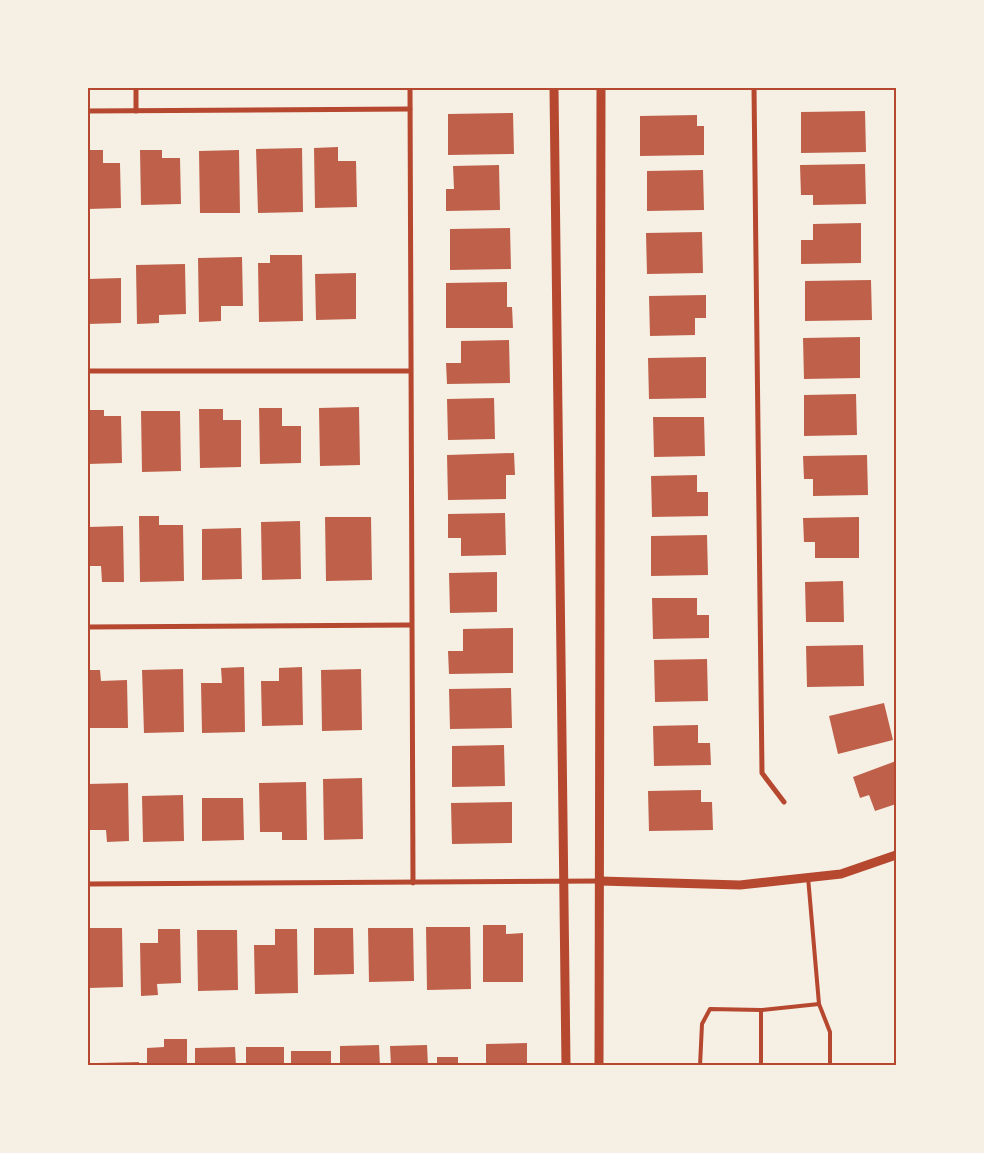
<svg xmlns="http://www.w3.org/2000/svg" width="984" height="1153" font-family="Commissioner,sans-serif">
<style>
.building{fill:#bf614a}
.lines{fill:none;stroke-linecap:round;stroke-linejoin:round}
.service{stroke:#b5482f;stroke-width:4}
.minor{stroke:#b5482f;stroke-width:5}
.tertiary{stroke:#b5482f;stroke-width:9}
.neatline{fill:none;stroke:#b5482f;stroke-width:2}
</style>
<rect width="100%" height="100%" fill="#f6efe4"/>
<g class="building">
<polygon points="865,111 866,152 801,153 801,112"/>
<polygon points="513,113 514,154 448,155 448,114"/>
<polygon points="697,115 697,126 704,126 704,155 640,156 640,116"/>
<polygon points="338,147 338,161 356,161 357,207 315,208 314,148"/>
<polygon points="302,148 303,212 258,213 256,149"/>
<polygon points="88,150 103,150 103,163 120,163 121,208 88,209"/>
<polygon points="140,150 162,150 162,158 180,158 181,204 141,205"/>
<polygon points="239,150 240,213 200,213 199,151"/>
<polygon points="865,164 866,204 813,205 813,195 801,195 800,165"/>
<polygon points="499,165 500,210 446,211 446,189 454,189 453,166"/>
<polygon points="703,170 704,210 647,211 647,171"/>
<polygon points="861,223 861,263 801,264 801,240 813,240 813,224"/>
<polygon points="510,228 511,269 450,270 450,229"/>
<polygon points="702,232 703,273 647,274 646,233"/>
<polygon points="270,255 302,255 303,321 259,322 258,263 270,263"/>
<polygon points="242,257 243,306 221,306 221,321 199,322 198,258"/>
<polygon points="185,264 186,314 159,315 159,323 137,324 136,265"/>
<polygon points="356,273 356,319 316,320 315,274"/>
<polygon points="121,278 121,323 88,324 88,279"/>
<polygon points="871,280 872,320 805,321 805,281"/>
<polygon points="507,282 507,307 512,307 513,328 446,328 446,283"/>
<polygon points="706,295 706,318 695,318 695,335 650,336 649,296"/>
<polygon points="860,337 860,378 804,379 803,338"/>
<polygon points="509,340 510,383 447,384 446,363 461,363 461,341"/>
<polygon points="706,357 706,398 649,399 648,358"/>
<polygon points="856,394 857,435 804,436 804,395"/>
<polygon points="494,398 495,439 448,440 447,399"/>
<polygon points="359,407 360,465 320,466 319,408"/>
<polygon points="259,408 282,408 282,426 301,426 301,463 260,464"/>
<polygon points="199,409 223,409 223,420 241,420 241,467 200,468"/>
<polygon points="88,410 104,410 104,416 121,416 122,463 88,464"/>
<polygon points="141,411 180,411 181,471 142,472"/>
<polygon points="653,417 704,417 705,456 654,457"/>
<polygon points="514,453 515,475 506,475 506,499 448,500 447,455"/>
<polygon points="867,455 868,495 813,496 813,479 804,479 803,456"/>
<polygon points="697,475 697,492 708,492 708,516 652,517 651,476"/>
<polygon points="505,513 506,555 461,556 461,538 448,538 448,514"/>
<polygon points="139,516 159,516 159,525 183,525 184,581 140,582"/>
<polygon points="325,517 371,517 372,580 326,581"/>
<polygon points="859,517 859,558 815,558 815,542 804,542 803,518"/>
<polygon points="300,521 301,579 262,580 261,522"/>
<polygon points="123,526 124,582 102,582 101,566 88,566 88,527"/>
<polygon points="241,528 242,579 202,580 202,529"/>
<polygon points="707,535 708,575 651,576 651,536"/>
<polygon points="497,572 497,612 450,613 449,573"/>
<polygon points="843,581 844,622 806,622 805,582"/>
<polygon points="652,598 697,598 697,615 709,615 709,638 653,639"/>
<polygon points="513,628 513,673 449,674 448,651 463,651 463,629"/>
<polygon points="863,645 864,686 807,687 806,646"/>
<polygon points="707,659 708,701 655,702 654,660"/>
<polygon points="244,667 245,732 202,733 201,683 222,683 221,668"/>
<polygon points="302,667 303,725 262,726 261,681 279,681 279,668"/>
<polygon points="183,669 184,732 144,733 142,670"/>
<polygon points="361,669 362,730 322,731 321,670"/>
<polygon points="88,670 100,670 101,681 127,680 128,728 88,728"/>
<polygon points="511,688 512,728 450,729 449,689"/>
<polygon points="884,703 893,740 838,754 829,716"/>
<polygon points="698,725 698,743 710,743 711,765 654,766 653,726"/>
<polygon points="504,745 505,786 452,787 452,746"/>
<polygon points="896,761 896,804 875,811 869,795 860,798 853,777"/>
<polygon points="362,778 363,839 324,840 323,779"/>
<polygon points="306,782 307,840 282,840 282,832 260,832 259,783"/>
<polygon points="128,783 129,841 107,842 106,830 88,830 88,784"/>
<polygon points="701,790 701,802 712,802 713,830 649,831 648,791"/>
<polygon points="183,795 184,841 143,842 142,796"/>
<polygon points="202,798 243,798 244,840 202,841"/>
<polygon points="512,802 512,843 452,844 451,803"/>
<polygon points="483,925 506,925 506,934 523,933 523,982 483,982"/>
<polygon points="426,927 470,927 471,989 427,990"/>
<polygon points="88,928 122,928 123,987 88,988"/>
<polygon points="314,928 353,928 354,974 314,975"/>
<polygon points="368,928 413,928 414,981 369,982"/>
<polygon points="158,929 180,929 181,983 157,984 158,995 141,996 140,943 158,943"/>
<polygon points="275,929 297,929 298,993 255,994 254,945 275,945"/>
<polygon points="197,930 237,930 238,990 198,991"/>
<polygon points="164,1039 187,1039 187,1066 147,1066 147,1048 164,1047"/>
<polygon points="527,1043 527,1066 486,1066 486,1044"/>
<polygon points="379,1045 380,1066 340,1066 340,1046"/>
<polygon points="427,1045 428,1066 391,1066 390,1046"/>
<polygon points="235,1047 236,1066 195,1066 195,1048"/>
<rect x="246" y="1047" width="38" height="19"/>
<rect x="291" y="1051" width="40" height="15"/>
<polygon points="437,1057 458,1057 458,1063 477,1063 477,1066 437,1066"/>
<polygon points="139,1062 139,1066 98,1066 98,1063"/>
</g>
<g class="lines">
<g class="service">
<polyline points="808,877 819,1004 830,1032 830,1066"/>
<polyline points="700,1066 702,1024 710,1009 761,1010 819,1004"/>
<polyline points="761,1066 761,1010"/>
</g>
<g class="minor">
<polyline points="136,88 136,111"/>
<polyline points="410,88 413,883"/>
<polyline points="754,88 762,773 784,802"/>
<polyline points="88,111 410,109"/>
<polyline points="88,371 410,371"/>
<polyline points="88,627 410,625"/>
<polyline points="88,884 600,881"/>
</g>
<g class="tertiary">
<polyline points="554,88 566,1066"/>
<polyline points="600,881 740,885 841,874 896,855"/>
<polyline points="599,1066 601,88"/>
</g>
</g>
<rect width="984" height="1153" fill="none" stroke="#f6efe4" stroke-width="178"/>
<rect x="89" y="89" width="806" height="975" class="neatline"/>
</svg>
